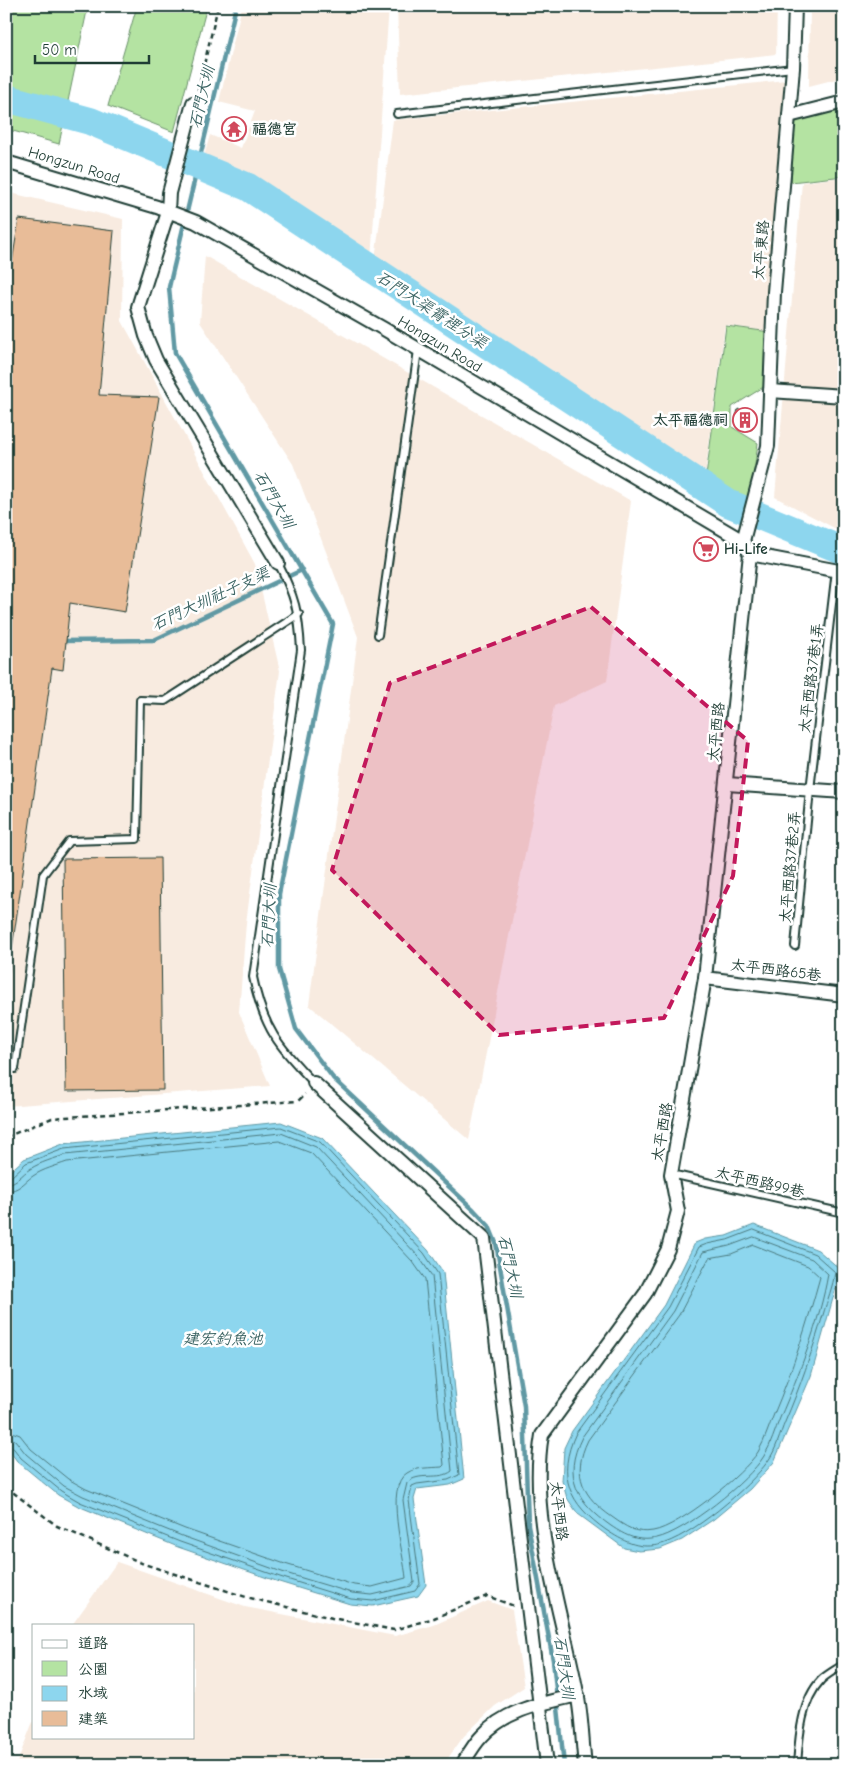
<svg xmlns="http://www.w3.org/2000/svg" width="850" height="1771" font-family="'Comic Neue','LXGW WenKai TC',sans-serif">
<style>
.built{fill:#f8ebe0}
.green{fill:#b4e3a2;stroke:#6a906b}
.water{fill:#8dd6ee;stroke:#6199a4}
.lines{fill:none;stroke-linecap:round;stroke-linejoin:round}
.shore{stroke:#4b7a7e;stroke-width:1}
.stream{stroke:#6199a4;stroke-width:4.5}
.river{stroke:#8dd6ee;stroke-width:28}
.building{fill:#e8bc98;stroke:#1f3d34}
.lane-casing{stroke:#1f3d34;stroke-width:10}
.street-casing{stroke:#1f3d34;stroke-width:16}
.path{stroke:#1f3d34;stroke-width:2.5;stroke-dasharray:5 4;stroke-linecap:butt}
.lane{stroke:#fff;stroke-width:6}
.street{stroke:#fff;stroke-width:12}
.marked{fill:#c2185b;fill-opacity:0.2;stroke:#c2185b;stroke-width:4;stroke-dasharray:10 6;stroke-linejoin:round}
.labels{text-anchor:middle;stroke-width:5;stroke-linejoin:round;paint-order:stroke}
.poi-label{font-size:15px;font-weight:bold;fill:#1f3d34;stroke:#fff;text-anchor:start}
.street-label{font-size:15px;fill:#1f3d34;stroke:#fff}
.water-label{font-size:16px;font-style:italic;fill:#3a6362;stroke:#fff}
</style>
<rect width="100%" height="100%" fill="#fff"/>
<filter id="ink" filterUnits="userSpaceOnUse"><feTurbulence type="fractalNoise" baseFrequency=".02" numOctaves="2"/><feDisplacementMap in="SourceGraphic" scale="10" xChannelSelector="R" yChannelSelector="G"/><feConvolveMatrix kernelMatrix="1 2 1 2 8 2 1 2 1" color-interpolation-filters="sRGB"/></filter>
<g filter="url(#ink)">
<g class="built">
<polygon points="242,6 389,6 371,259 250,182 202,163 210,135 241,148 255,111 219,102"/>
<polygon points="397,6 777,6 776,54 400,94"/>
<polygon points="810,6 844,6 844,77 809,86"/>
<polygon points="786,80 766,331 725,325 704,483 375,260 393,120"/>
<polygon points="844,177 844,533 775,497 802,182"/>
<polygon points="6,192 123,219 122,321 255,564 280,671 246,923 239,1012 270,1086 6,1106"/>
<polygon points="205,256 631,501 607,681 554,706 469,1140 309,1005 358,637 293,464 200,322"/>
<polygon points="117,1562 245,1607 395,1636 434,1625 488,1601 512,1610 524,1687 495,1706 464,1736 443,1765 16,1765 34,1719 34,1737 194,1737 194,1625 72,1625"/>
</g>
<g class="green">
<polygon points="6,6 88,6 59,144 6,129"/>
<polygon points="137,6 207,6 174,132 108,106"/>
<polygon points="844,104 844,176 791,182 795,117"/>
<polygon points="726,326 770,332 765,386 732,407 732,427 758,443 749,508 730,500 705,484"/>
</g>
<g class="water">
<polygon points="281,1122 322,1138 428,1250 443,1272 464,1479 450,1485 417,1489 414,1499 426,1585 418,1596 373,1606 350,1604 279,1582 178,1547 78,1506 58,1495 17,1461 6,1446 6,1175 24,1159 63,1144"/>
<polygon points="754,1225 818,1250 841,1270 811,1376 774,1462 750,1489 714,1519 682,1540 660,1549 639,1551 624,1548 578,1514 567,1498 562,1481 564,1448 572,1431 664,1305 695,1243 705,1239 726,1236"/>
</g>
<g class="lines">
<g class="shore">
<polyline points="6,1178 11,1177 26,1163 64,1149 281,1127 320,1142 424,1253 438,1274 459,1475 448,1480 417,1484 412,1486 409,1500 420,1584 415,1591 373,1601 351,1599 280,1577 180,1542 80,1502 61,1491 21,1458 11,1445 6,1444"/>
<path d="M6,1184c11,-1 16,-10 24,-15 11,-7 23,-10 35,-14l216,-22 35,14 103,110 13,19 20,195c-12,10 -34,0 -45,12l-4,17 11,82 -3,4 -39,9 -20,-2 -70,-21 -100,-36 -99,-40 -19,-10 -38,-32 -11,-14 -9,-3"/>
<path d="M6,1191c13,0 18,-9 27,-15 10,-7 23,-10 34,-14l212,-21 32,12 102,109 12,17 19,186 -2,2c-11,1 -26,0 -35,6 -23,13 -3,82 -1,105l-34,9 -18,-2 -69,-21 -100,-35 -99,-40 -18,-10 -37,-30 -11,-14 -14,-5"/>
<path d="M754,1230l61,24 20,18c-2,14 -8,29 -12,43 -11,37 -23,72 -38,107 -5,12 -9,28 -17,39 -18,26 -78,77 -110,84 -21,4 -35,-4 -52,-15 -37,-26 -50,-54 -30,-97l92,-126 31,-60 8,-3 20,-4z"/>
<path d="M754,1237l58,22 16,15c-8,47 -29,100 -48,144 -5,12 -9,27 -16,38 -15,25 -79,76 -107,82 -19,4 -31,-2 -46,-12 -34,-24 -49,-49 -29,-89l91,-126 30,-59 26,-6z"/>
<path d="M754,1245l54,21 12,11c-13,47 -27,92 -46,137 -5,12 -9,26 -16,38 -14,22 -79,75 -105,79 -17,3 -27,-4 -41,-14 -29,-20 -41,-42 -24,-77l91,-125 30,-57 22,-4z"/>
</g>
<g class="stream">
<polyline points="236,6 169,287 175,353 333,624 279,894 279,969 296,1029 333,1078 474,1210 489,1226 496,1243 524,1406 528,1525 553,1660 564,1765"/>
<polyline points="61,641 154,640 302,570"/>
</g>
<polyline class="river" points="6,98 90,121 248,187 728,503 844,551"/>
</g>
<g class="building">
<polygon points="228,120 245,126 240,139 223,132"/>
<polygon points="19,219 114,231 99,395 159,397 125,612 70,603 63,670 52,668 6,991 6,300"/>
<polygon points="738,409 755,418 751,430 735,422"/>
<polygon points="160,858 163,1090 66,1091 63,859"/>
</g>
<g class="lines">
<defs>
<g id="lane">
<polyline points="397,114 793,68"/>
<path d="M278,563c17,33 21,50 23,87l-48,327c10,51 26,70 61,106"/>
<polyline points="378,635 418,350"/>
<polyline points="795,946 810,790 836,570"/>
<polyline points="15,1069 43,875 69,841 137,839 140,700 165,701 299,614"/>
<polyline points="671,1174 844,1213"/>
<path d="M797,1765c2,-27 4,-64 24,-85 6,-6 16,-11 23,-16"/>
</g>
<g id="street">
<polyline points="193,103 169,193 168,212 138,307 146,336 156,360 278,563"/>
<polyline points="789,116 844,102"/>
<polyline points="6,162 157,207 196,222 384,329 743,541 750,554 844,572"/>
<polyline points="770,391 844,396"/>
<polyline points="743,541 768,446 774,292 793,68 795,6"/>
<polyline points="727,784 844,792"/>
<polyline points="705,978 844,995"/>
<polyline points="314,1083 484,1238 547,1765"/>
<path d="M462,1765c6,-10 12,-21 20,-29 24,-27 62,-33 96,-41"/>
<path d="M585,1765c-3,-24 -3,-49 -8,-72 -15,-81 -49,-176 -35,-258l103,-141 23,-45 10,-38 -7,-37 34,-196 45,-424"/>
</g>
</defs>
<use href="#lane" class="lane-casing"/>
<use href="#street" class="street-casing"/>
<g class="path">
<polyline points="198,90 218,6"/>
<polyline points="6,1137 52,1118 298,1101 305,1094"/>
<polyline points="6,1487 57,1526 144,1564 246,1597 332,1618 394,1630 434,1618 487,1596 514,1606"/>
</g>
<use href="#lane" class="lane"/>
<use href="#street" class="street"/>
</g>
</g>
<path class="marked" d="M591,607l157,134 -15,135 -69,142 -165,17 -167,-165 58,-187z"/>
<defs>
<symbol id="temple-ring" viewBox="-11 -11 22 22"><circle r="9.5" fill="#fff" stroke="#d1495b" stroke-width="1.5"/><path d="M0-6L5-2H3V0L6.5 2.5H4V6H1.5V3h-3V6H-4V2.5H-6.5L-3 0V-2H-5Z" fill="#d1495b"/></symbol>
<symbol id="building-ring" viewBox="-11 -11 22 22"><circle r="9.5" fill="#fff" stroke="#d1495b" stroke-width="1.5"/><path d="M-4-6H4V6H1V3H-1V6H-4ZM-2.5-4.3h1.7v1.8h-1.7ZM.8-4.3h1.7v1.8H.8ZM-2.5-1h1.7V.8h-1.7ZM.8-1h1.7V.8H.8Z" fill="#d1495b"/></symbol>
<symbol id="supermarket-ring" viewBox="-11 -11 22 22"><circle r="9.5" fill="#fff" stroke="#d1495b" stroke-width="1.5"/><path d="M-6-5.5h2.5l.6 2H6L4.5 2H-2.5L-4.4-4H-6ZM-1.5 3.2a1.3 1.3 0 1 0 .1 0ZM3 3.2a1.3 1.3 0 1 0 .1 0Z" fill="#d1495b"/></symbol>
</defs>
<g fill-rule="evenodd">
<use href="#temple-ring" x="220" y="115" width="28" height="28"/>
<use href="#building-ring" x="731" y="406" width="28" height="28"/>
<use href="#supermarket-ring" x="692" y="535" width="28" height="28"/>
</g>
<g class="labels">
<g class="poi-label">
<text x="252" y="134">福德宮</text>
<text x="728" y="425" text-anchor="end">太平福德祠</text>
<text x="724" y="554">Hi-Life</text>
</g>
<g class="street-label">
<text transform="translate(74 165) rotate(17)" y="5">Hongzun Road</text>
<text transform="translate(761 250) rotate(-85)" y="5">太平東路</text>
<text transform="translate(440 344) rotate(31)" y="5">Hongzun Road</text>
<text transform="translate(811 678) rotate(-83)" y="5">太平西路37巷1弄</text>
<text transform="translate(716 732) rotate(-84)" y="5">太平西路</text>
<text transform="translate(790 867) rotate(-85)" y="5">太平西路37巷2弄</text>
<text transform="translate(776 970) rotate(7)" y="5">太平西路65巷</text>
<text transform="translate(662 1132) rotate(-80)" y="5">太平西路</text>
<text transform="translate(760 1182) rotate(13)" y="5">太平西路99巷</text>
<text transform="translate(559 1511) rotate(83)" y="5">太平西路</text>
</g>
<g class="water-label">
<text transform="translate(201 97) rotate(-77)" y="6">石門大圳</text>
<text transform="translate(432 309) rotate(33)" y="6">石門大渠霄裡分渠</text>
<text transform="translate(275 499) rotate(60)" y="6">石門大圳</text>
<text transform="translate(210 598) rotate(-25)" y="6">石門大圳社子支渠</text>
<text transform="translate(268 916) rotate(-87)" y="6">石門大圳</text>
<text transform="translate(511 1266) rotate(78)" y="6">石門大圳</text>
<text x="223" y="1344">建宏釣魚池</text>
<text transform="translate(565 1667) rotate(82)" y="6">石門大圳</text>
</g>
</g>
<rect width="850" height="1771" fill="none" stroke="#fff" stroke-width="25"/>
<rect x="12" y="12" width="825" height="1746" fill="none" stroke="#1f3d34" stroke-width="2" filter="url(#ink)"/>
<rect x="32" y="1624" width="162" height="115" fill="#ffffff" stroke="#a5b1ae"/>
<rect x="42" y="1640" width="25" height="8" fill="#ffffff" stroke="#a5b1ae"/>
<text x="78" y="1648" font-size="15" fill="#1f3d34">道路</text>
<rect x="42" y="1661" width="25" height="15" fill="#b4e3a2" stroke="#a5b1ae"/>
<text x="78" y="1674" font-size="15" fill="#1f3d34">公園</text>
<rect x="42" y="1686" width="25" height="15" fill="#8dd6ee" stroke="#a5b1ae"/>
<text x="78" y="1698" font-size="15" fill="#1f3d34">水域</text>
<rect x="42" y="1711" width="25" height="15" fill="#e8bc98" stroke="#a5b1ae"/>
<text x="78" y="1724" font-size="15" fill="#1f3d34">建築</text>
<path d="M35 55v8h114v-8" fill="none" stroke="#1f3d34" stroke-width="2.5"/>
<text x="42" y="55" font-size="15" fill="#1f3d34" stroke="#ffffff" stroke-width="4" paint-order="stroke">50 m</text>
</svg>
